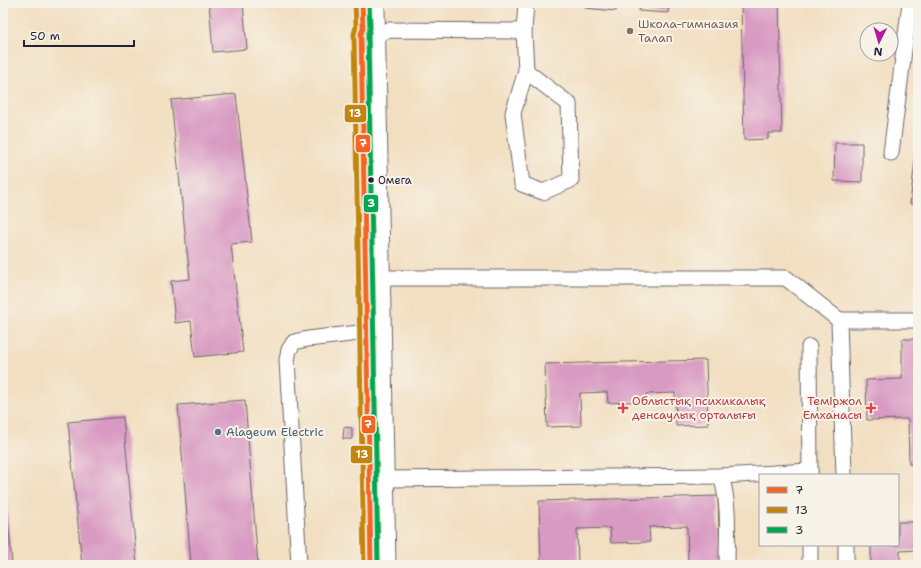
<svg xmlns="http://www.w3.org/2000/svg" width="921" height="568" font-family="'Shantell Sans',sans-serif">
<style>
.building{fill:#d899c2}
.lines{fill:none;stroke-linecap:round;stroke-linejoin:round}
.minor-casing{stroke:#6b646a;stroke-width:17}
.major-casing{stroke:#6b646a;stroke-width:21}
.minor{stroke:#fff;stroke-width:15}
.major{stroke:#fff;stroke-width:19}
.bus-1-casing{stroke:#f7f3e8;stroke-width:8}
.bus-2-casing{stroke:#f7f3e8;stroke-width:8}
.bus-3-casing{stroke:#f7f3e8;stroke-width:8}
.bus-1{stroke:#f26522;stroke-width:5}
.bus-2{stroke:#c2850f;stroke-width:5}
.bus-3{stroke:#00a651;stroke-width:5}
.education-dot{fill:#8d6e63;stroke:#f7f3e8;stroke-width:1.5}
.bus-dot{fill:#22223b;stroke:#f7f3e8;stroke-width:1.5}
.health-dot{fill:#e0444e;stroke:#f7f3e8;stroke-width:1.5}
.service-dot{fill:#5c6f8a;stroke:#f7f3e8;stroke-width:1.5}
.labels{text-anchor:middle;stroke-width:4;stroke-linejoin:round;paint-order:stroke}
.bus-label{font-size:11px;fill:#22223b;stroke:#f7f3e8;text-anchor:start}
.education-label{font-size:12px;fill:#785e54;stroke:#f7f3e8;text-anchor:start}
.health-label{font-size:12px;fill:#be3a42;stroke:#f7f3e8;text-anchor:start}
.service-label{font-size:12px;fill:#4e5e75;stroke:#f7f3e8;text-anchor:start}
.line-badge{stroke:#f7f3e8;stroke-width:1.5}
.badge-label{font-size:11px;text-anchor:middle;font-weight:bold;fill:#fff}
</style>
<rect width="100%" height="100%" fill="#f7f3e8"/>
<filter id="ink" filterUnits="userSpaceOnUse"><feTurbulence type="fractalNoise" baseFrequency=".025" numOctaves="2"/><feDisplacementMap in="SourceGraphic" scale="8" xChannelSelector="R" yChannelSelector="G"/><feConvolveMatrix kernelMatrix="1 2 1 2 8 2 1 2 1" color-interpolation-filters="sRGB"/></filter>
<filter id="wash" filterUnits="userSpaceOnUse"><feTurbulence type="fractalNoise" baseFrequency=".012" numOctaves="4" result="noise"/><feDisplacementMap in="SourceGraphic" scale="16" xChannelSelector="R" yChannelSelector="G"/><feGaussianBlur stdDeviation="0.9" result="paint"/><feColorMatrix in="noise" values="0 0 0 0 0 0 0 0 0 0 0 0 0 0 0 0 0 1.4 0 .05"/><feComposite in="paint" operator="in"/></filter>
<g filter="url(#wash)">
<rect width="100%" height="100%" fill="#f2dfc1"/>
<g id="blocks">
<g class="building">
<polygon points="209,3 243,3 247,49 213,52"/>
<polygon points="585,3 617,3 616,11 585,8"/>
<polygon points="640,3 669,3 668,13 639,11"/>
<polygon points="741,3 779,3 782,133 768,133 768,139 744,140"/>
<polygon points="236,94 252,242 231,244 243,352 195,357 191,321 175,323 171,281 190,279 171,100"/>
<polygon points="835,143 862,143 862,182 834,181"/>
<polygon points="916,151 918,152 918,205 910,204"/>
<polygon points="902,339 918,339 918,464 909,464 908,419 867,420 866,380 902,379"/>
<polygon points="706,360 708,425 676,426 675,393 646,394 646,401 608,403 607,392 580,393 581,426 547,427 545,364"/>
<polygon points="245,400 258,565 191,565 178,405"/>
<polygon points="123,417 137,565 82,565 68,422"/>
<polygon points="344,427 352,428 352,439 343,439"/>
<polygon points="3,471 4,471 12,565 3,565"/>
<polygon points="718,496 720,565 688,565 687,526 649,527 650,542 611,543 610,528 577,529 578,565 541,565 539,501"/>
<polygon points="898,522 918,522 918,550 900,551 900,565 871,565 871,545 898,545"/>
</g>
</g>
</g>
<g filter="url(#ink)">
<use href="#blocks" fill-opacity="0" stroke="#6b646a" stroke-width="1"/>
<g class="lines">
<defs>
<g id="minor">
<polyline points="524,31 526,71 513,113 522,184 543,192 571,180 569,104 526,71"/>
<polyline points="366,35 375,35 389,30 524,31 526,3"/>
<polyline points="891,153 910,3"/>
<polyline points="369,278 786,278 839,320"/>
<polyline points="809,347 810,475"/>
<polyline points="844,475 839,320 918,320"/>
<polyline points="385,479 721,476"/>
<polyline points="810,545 810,565"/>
<polyline points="846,545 846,565"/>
<polyline points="299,565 287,360 289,350 294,342 308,339 367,332"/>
<path d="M727,565c0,-29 3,-61 -6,-89l89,-5"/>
</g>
<g id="major">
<polyline points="362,3 363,28 361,34 371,565"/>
<polyline points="375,9 386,565"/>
</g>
</defs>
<use href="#minor" class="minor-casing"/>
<use href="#major" class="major-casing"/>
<use href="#minor" class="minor"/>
<use href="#major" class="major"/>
<defs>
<polyline id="bus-1" points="362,3 363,28 361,34 371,565"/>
<polyline id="bus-2" points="355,3 356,27 354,34 364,565"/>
<polyline id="bus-3" points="369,3 370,28 368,35 378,565"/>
</defs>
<use href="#bus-1" class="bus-1-casing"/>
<use href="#bus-2" class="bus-2-casing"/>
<use href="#bus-3" class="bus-3-casing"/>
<use href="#bus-1" class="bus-1"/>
<use href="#bus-2" class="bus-2"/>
<use href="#bus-3" class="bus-3"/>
</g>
</g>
<circle class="education-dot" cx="630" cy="31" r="4"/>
<circle class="bus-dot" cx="371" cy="180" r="3.5"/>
<g class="health-dot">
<path d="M621 402h4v4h4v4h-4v4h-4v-4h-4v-4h4z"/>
<path d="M869 402h4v4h4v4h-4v4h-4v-4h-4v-4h4z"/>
</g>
<circle class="service-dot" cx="218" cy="432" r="4"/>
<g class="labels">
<g class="bus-label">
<text x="378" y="184">Омега</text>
</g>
<g class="education-label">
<text x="638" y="28">Школа-гимназия<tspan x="638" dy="14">Талап</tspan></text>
</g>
<g class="health-label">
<text x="632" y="405">Облыстық психикалық<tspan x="632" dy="14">денсаулық орталығы</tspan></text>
<text x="862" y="405" text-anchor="end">Теміржол<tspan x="862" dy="14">Емханасы</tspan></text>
</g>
<g class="service-label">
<text x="226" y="436">Alageum Electric</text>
</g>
</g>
<g class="line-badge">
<rect x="344" y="104" width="23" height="19" rx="4" fill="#c2850f"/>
<rect x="355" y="134" width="16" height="19" rx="4" fill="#f26522"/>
<rect x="363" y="194" width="16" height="19" rx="4" fill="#00a651"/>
<rect x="361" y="415" width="15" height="19" rx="4" fill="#f26522"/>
<rect x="350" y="445" width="23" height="19" rx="4" fill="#c2850f"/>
</g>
<g class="badge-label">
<text x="355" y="117">13</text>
<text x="363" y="147">7</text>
<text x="371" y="207">3</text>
<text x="368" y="428">7</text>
<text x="362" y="458">13</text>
</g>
<rect width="921" height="568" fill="none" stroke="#f7f3e8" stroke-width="16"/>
<rect x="759" y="474" width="140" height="72" fill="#f7f3e8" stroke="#a29fa3"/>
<rect x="767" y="487" width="20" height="6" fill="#f26522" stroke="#a29fa3"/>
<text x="795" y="494" font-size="12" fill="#22223b">7</text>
<rect x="767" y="507" width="20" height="6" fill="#c2850f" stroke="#a29fa3"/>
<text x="795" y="514" font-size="12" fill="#22223b">13</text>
<rect x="767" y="527" width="20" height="6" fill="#00a651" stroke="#a29fa3"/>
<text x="795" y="534" font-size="12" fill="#22223b">3</text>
<g transform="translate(879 42) rotate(185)"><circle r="19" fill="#f7f3e8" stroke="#a29fa3"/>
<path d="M0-3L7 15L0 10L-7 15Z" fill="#b5179e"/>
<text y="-6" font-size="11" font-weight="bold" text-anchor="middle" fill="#22223b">N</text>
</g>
<path d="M24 40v6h110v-6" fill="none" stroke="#22223b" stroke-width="2"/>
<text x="30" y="40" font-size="12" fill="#22223b" stroke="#f7f3e8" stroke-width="3" paint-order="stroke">50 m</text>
</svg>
